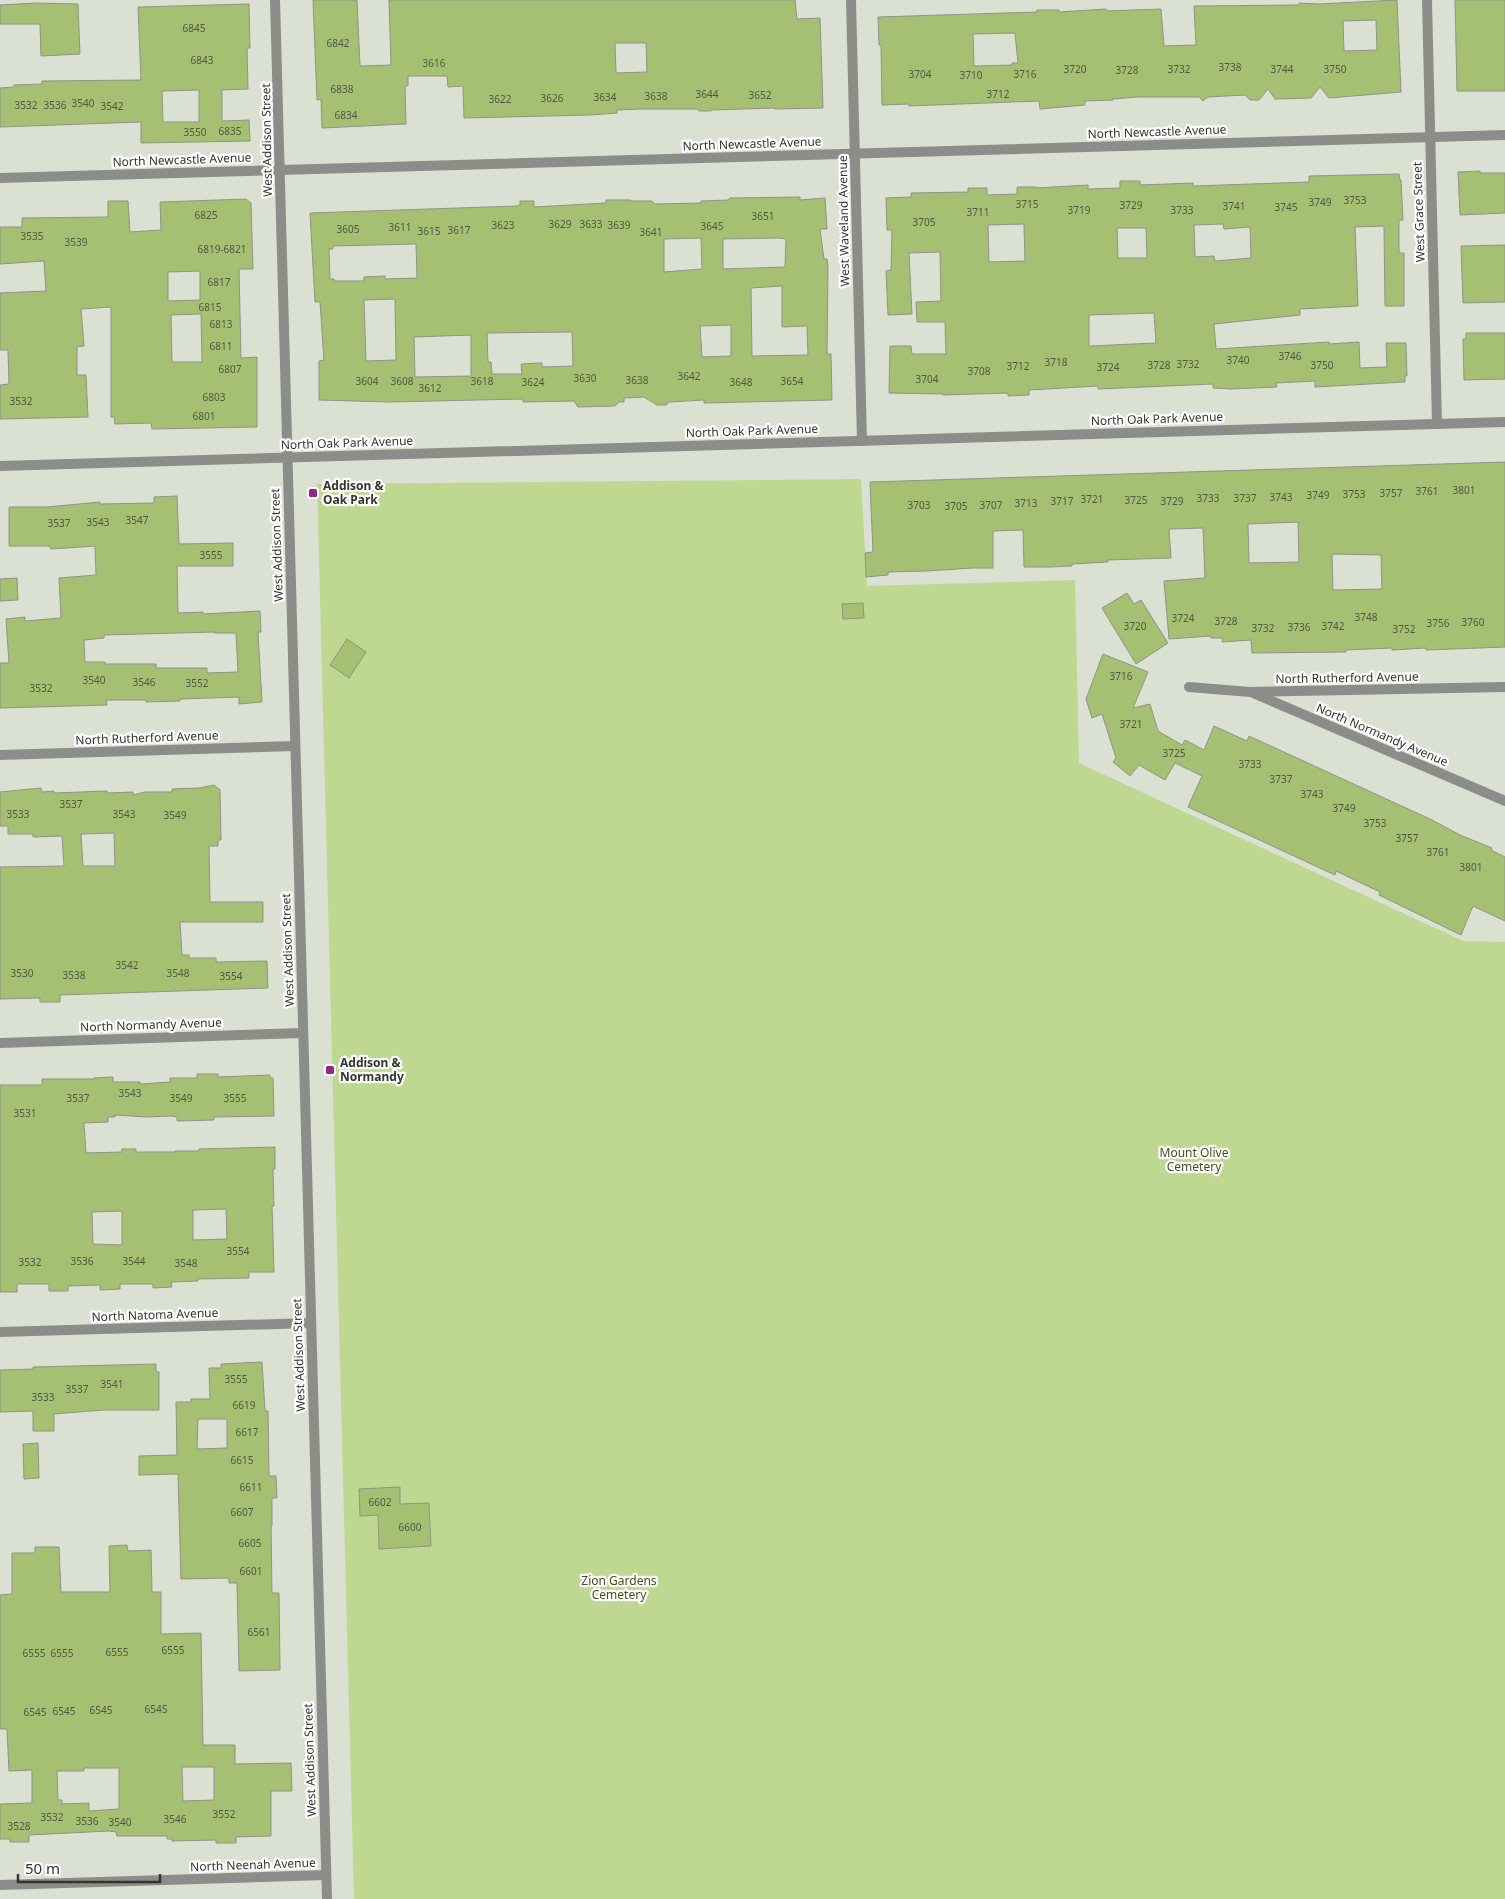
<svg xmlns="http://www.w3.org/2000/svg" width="1505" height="1899" font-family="'Noto Sans',sans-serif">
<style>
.green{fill:#bfd891}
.building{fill:#a5c072;stroke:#8f9486;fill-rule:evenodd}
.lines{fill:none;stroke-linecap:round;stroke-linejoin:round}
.minor{stroke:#8b8e88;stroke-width:10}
.tertiary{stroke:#8b8e88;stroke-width:10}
.poi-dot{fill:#962686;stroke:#fff;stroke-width:2}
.labels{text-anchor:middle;stroke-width:4.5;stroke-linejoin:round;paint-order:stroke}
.number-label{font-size:10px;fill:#505840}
.street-label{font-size:12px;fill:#33352f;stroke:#fff}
.poi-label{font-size:12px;font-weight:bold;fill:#33352f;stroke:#fff;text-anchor:start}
.park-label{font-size:12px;fill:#41521b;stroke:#fff}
</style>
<rect width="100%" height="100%" fill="#dbe1d2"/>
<polygon class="green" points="861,479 867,586 1075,580 1079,763 1463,941 1505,942 1505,1899 354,1899 317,484"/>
<g class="building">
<path d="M313,0h44l3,66 31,-1 -2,-65h406l2,19 23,-1 3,90 -48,1v-1l-63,2 -1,1h-12l-2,-2h-56l-24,1v3l-27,2 -126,3 -1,-32 -15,1 -1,-11h-39v10h-3l1,38 -84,4 -1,-29 -4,1zM615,43h31l1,29 -31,1z"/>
<path d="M1397,0l4,92 -72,6 -9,-11 -9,11 -36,1 -7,-10 -9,11h-9l-5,-5 -37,2 -5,4 -4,-4h-62l-24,2v1l-28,1v4l-45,4 -1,-8 -130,5v-2l-27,1 -1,-60h-2l-1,-28 159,-5v-2h22v2l47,-3v2l55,-2 3,37 32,-1 -2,-39 105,-1v-2l20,1zM1376,20l1,30 -33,1 -1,-30zM1015,33l3,30h-6v2l-38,1 -1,-32z"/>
<polygon points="1455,0 1505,0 1505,91 1457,91"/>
<polygon points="36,3 78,4 80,54 41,56 40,24 0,24 0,5"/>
<path d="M249,4l1,44h-3l1,41 -26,1v31l27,-1 1,21 -109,2v-21l-141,5v-39l14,-1v-2l28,-1v-3l99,-1 -3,-73zM199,90v32h-36l-1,-31z"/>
<polygon points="1480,171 1480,173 1505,173 1505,213 1460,215 1458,172"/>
<path d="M1399,174l1,6h1l2,40h-4v33h5v53h-19l-1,-80 -29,1 3,79 -58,3v6l-86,9 2,25 113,-7v2l30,-2 1,26 27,-1 -1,-24h20l1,33h-2v6l-90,5v-6l-39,2 1,4 -46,2 -18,-1v-4l-115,5v-3l-69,4v5l-21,1v-3l-65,2v-1l-54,-1 1,-47h21l1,8h34l-1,-32h-28l-1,-20 25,-1 -1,-49 -31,1 3,61 -24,1 -2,-44 5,-1 1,-40h-5l-1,-32 25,-1v-4l57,-1v-4h19v7l30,-1v-7h19v1l52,-3v4l32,-1v-7h20v4l53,-2v3l116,-4v-6zM1024,224l1,37 -36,1 -1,-37zM1223,224l1,5 26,-2 1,31 -36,3 -1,-5 -19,1 -1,-32zM1117,228h29l1,30h-29zM1154,313l2,30 -67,3v-31z"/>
<path d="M800,197v3l25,-2 2,31h-7l4,30h3l1,8 -1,87h4l1,46 -128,3v-3l-35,2 -3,3h-9l-13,-8 -20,1v4h-5l-4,4 -37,1 -4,-6 -51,1v-3l-134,3 -70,-2v-39l5,-1 -4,-58h-5l-5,-89 207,-7 3,-1v-4h14v6l72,-4v-3h25v1h21l3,3 46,-1v-2l27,-1 2,-2zM701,238l1,31 -38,3v-33zM779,238l7,1 -1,28 -62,2v-30zM416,244l1,34 -32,1v-3l-21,1v4h-30v-2h-4l-1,-30h4v-3zM782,286v41l25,-1 1,29 -56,1 -1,-68zM395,299l1,61 -30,1 -2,-61zM731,325v31l-29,1 -2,-31zM572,332l1,34 -31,1v-4h-2l-19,1 1,10h-30l-1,-12h-3l-1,-29zM471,335v41l-56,1 -1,-40z"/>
<path d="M246,199l5,4 2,66h-14l2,89 16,-1v70l-105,2 -1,-6 -36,1 -1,-7h-3v-110l-30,2 3,37 -7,1v28h9l2,42 -88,2v-34l9,-1 -1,-34h-8v-57l46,-2 -2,-30 -44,3v-37h22v-9l86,-1v-16h20l2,31 31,-2 -1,-28zM200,271v29l-32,1v-29zM201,314l1,48h-30l-1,-47z"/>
<polygon points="1505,245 1505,302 1463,303 1461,246"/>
<polygon points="1466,333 1505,333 1505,379 1464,380 1463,339 1466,339"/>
<path d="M1505,462v185l-79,3v-2l-34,2v-2l-46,2v2l-94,1 -1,-13 -29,2 1,-4h-12v-2l-42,3 -5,-58 41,-3 -2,-50 -34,1 2,29 -64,2 1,2 -36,2v2l-22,1h-26l-1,-37 -30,1v37h-21l-45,3 -39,1v3l-22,2 -1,-24 8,-1 -3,-70zM1298,522l1,40 -50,1 -1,-39zM1332,554l49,1 1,34 -49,1z"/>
<path d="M177,496l2,48 54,-1v23h-56l1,47 25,-1v2l57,-3 1,21h-3l4,70 -23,2v-7l-59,2v2l-34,1v-2h-40l1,5 -107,3v-45h9l-3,-44 19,-2v4l36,-3 -2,-40 37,-3 -1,-29 -44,3 -2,-3h-40v-39h38l53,-5v2l54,-1v-6zM214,632v1h22l2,39 -31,1v-5h-51v-4h-51v-2h-20l-1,-22 20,-2v-3z"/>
<polygon points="17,578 18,600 0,601 0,579"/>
<polygon points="1127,593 1134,604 1141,600 1168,643 1136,664 1102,608"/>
<polygon points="863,603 864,618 843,619 842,604"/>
<polygon points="347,639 366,652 349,678 330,665"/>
<polygon points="1103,654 1148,672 1133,708 1150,704 1158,731 1182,745 1185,740 1204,750 1214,726 1247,741 1249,736 1430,819 1460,835 1492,848 1491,850 1505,857 1505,921 1473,906 1461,935 1379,895 1380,892 1336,871 1335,875 1188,807 1202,776 1175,763 1165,780 1139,765 1130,776 1113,762 1116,758 1102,714 1092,718 1086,699"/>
<path d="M214,785l6,5 1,50h-3v6h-9l1,56h53v20h-83l2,33h7v3h27v4l51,-1 1,27 -208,7v7h-20v-4l-40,1v-132l64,-1 -2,-30 -29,1v-3h-25v-8h-8v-34l41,-4 1,4 12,-1v2l53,-2v2l26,-1v3l12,-3h27v-3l27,-1zM114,833l1,33h-32l-2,-32z"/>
<path d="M197,1074h21v3l52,-2v3h3l1,38 -60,1v3l-37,1v-4l-5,-1 -25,1 -32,-2v2h-7v5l-24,1 2,30 36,-1v-3h14v3h39v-1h24v-2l76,-2v22h-2l1,37h-2l2,66h-25v6l-51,1v2l-27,1 1,5 -19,1v-4h-33v5l-20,1v-5l-32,1v5h-19v-7h-32v8h-17v-207h42v-6h52v-1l19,-1v5h27v2l30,-2v-4h27zM226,1209l1,30 -34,1v-30zM122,1211v34l-29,-1 -1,-32z"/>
<path d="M262,1362l3,49h3l1,65h7l1,22h-5v28h-1l1,67h7l1,77 -41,1 -2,-88h-8v-5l-48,1 -3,-105 -39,1v-19l38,-1 -1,-53h15v-3h19l-1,-31h12v-4zM198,1419h29v29l-30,1z"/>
<polygon points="156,1364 156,1371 159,1372 159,1410 103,1410 54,1414 54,1431 33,1431 33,1411 0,1412 0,1370 33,1369 33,1367"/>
<polygon points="38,1443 39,1478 24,1479 23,1444"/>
<polygon points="400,1487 400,1504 429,1503 431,1546 379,1549 378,1515 360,1516 359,1489"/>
<path d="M127,1545l1,6 23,-1 1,42h9v42l40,-1 2,112h32v19l56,-1 1,28h-21v45l-35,1v6h-20v-3l-44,1v-2h-5v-3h-50l-1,-4 -7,-1 -80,4v7h-19v-3h-10v-35l32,-1v-33l-23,1 -2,-42h-7v-134l12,-1v-41h23v-6h24l2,45h49l-1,-46zM182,1767h32v33l-31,1zM84,1768h35v41l-30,2v-8l-27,1v-4h-4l-1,-29h27z"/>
</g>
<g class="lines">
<g class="minor">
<polyline points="851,0 862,441"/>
<polyline points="1427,0 1437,424"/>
<polyline points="0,178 1505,135"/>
<polyline points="1189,687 1250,692 1505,687"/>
<polyline points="1253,693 1505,801"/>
<polyline points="0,755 295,746"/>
<polyline points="0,1043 303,1033"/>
<polyline points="0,1332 311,1323"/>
<polyline points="0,1885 326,1875"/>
</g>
<g class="tertiary">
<polyline points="275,0 327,1899"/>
<polyline points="0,466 1505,422"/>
</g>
</g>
<g class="poi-dot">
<rect x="308" y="488" width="10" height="10" rx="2.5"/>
<rect x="325" y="1065" width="10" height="10" rx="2.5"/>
</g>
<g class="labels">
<g class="number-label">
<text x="194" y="32">6845</text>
<text x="338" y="47">6842</text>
<text x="202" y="64">6843</text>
<text x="434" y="67">3616</text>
<text x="1230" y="71">3738</text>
<text x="1075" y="73">3720</text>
<text x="1179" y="73">3732</text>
<text x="1282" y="73">3744</text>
<text x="1335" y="73">3750</text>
<text x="1127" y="74">3728</text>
<text x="920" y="78">3704</text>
<text x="1025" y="78">3716</text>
<text x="971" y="79">3710</text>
<text x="342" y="93">6838</text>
<text x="707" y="98">3644</text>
<text x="998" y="98">3712</text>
<text x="760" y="99">3652</text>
<text x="656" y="100">3638</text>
<text x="605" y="101">3634</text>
<text x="552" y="102">3626</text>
<text x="500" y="103">3622</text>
<text x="83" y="107">3540</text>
<text x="26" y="109">3532</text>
<text x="55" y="109">3536</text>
<text x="112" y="110">3542</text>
<text x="346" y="119">6834</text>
<text x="230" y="135">6835</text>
<text x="195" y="136">3550</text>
<text x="1355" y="204">3753</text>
<text x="1320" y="206">3749</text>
<text x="1027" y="208">3715</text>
<text x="1131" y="209">3729</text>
<text x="1234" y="210">3741</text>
<text x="1286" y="211">3745</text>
<text x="1079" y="214">3719</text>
<text x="1182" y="214">3733</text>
<text x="978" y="216">3711</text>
<text x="206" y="219">6825</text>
<text x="763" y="220">3651</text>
<text x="924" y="226">3705</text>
<text x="560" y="228">3629</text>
<text x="591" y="228">3633</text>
<text x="503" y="229">3623</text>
<text x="619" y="229">3639</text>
<text x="712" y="230">3645</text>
<text x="400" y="231">3611</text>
<text x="348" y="233">3605</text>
<text x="459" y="234">3617</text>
<text x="429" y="235">3615</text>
<text x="651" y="236">3641</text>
<text x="32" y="240">3535</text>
<text x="76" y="246">3539</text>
<text x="222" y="253">6819-6821</text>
<text x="219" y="286">6817</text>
<text x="210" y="311">6815</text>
<text x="221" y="328">6813</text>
<text x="221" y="350">6811</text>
<text x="1290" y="360">3746</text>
<text x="1238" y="364">3740</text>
<text x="1056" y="366">3718</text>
<text x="1188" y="368">3732</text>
<text x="1159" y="369">3728</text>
<text x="1322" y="369">3750</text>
<text x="1018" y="370">3712</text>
<text x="1108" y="371">3724</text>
<text x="230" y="373">6807</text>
<text x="979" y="375">3708</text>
<text x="689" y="380">3642</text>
<text x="585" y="382">3630</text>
<text x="927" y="383">3704</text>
<text x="637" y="384">3638</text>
<text x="367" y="385">3604</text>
<text x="402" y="385">3608</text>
<text x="482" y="385">3618</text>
<text x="792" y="385">3654</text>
<text x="533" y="386">3624</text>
<text x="741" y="386">3648</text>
<text x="430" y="392">3612</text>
<text x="214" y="401">6803</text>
<text x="21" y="405">3532</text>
<text x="204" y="420">6801</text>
<text x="1464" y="494">3801</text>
<text x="1427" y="495">3761</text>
<text x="1391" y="497">3757</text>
<text x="1354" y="498">3753</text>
<text x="1318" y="499">3749</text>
<text x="1281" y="501">3743</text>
<text x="1208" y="502">3733</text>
<text x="1245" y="502">3737</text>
<text x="1092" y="503">3721</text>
<text x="1136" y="504">3725</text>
<text x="1062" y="505">3717</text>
<text x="1172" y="505">3729</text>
<text x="1026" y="507">3713</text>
<text x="919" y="509">3703</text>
<text x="991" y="509">3707</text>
<text x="956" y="510">3705</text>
<text x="137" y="524">3547</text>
<text x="98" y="526">3543</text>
<text x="59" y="527">3537</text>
<text x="211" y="559">3555</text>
<text x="1366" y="621">3748</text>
<text x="1183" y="622">3724</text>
<text x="1226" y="625">3728</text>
<text x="1473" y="626">3760</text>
<text x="1438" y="627">3756</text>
<text x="1135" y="630">3720</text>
<text x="1333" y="630">3742</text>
<text x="1299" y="631">3736</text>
<text x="1263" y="632">3732</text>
<text x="1404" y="633">3752</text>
<text x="1121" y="680">3716</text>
<text x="94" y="684">3540</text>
<text x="144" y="686">3546</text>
<text x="197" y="687">3552</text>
<text x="41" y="692">3532</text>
<text x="1131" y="728">3721</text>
<text x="1174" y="757">3725</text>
<text x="1250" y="768">3733</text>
<text x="1281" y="783">3737</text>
<text x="1312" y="798">3743</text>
<text x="71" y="808">3537</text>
<text x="1344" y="812">3749</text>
<text x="18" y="818">3533</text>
<text x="124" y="818">3543</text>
<text x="175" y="819">3549</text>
<text x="1375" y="827">3753</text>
<text x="1407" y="842">3757</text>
<text x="1438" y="856">3761</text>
<text x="1471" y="871">3801</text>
<text x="127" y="969">3542</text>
<text x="22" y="977">3530</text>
<text x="178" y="977">3548</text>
<text x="74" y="979">3538</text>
<text x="231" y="980">3554</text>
<text x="130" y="1097">3543</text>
<text x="78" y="1102">3537</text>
<text x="181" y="1102">3549</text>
<text x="235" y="1102">3555</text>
<text x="25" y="1117">3531</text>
<text x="238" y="1255">3554</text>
<text x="82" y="1265">3536</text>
<text x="134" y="1265">3544</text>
<text x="30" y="1266">3532</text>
<text x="186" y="1267">3548</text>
<text x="236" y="1383">3555</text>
<text x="112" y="1388">3541</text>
<text x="77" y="1393">3537</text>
<text x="43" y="1401">3533</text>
<text x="244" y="1409">6619</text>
<text x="247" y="1436">6617</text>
<text x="242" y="1464">6615</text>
<text x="251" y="1491">6611</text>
<text x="380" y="1506">6602</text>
<text x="242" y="1516">6607</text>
<text x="410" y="1531">6600</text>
<text x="250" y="1547">6605</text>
<text x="251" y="1575">6601</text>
<text x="259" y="1636">6561</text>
<text x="173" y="1654">6555</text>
<text x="117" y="1656">6555</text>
<text x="34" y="1657">6555</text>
<text x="62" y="1657">6555</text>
<text x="156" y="1713">6545</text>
<text x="101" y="1714">6545</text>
<text x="64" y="1715">6545</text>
<text x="35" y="1716">6545</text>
<text x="224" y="1818">3552</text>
<text x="52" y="1821">3532</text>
<text x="175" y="1823">3546</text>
<text x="87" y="1825">3536</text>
<text x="120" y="1826">3540</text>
<text x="19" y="1830">3528</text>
</g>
<g class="street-label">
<text transform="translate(1157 132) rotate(-2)" y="4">North Newcastle Avenue</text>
<text transform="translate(267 140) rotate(-91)" y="4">West Addison Street</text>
<text transform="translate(752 144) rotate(-2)" y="4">North Newcastle Avenue</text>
<text transform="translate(182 160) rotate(-2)" y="4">North Newcastle Avenue</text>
<text transform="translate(1419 212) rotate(-92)" y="4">West Grace Street</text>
<text transform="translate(844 221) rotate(-91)" y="4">West Waveland Avenue</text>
<text transform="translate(1157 419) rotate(-2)" y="4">North Oak Park Avenue</text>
<text transform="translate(752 431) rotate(-2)" y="4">North Oak Park Avenue</text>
<text transform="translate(347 443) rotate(-2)" y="4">North Oak Park Avenue</text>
<text transform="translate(277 545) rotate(-92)" y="4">West Addison Street</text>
<text transform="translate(1347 678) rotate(-1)" y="4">North Rutherford Avenue</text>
<text transform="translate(1382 735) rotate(23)" y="4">North Normandy Avenue</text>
<text transform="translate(147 738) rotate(-2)" y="4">North Rutherford Avenue</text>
<text transform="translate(288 950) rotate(-92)" y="4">West Addison Street</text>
<text transform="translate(151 1025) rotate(-2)" y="4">North Normandy Avenue</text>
<text transform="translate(155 1315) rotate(-2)" y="4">North Natoma Avenue</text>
<text transform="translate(299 1355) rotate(-92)" y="4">West Addison Street</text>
<text transform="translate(310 1760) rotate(-92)" y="4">West Addison Street</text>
<text transform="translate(253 1865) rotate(-2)" y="4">North Neenah Avenue</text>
</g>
<g class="poi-label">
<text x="323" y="490">Addison &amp;<tspan x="323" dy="14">Oak Park</tspan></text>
<text x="340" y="1067">Addison &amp;<tspan x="340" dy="14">Normandy</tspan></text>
</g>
<g class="park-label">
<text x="1194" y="1157">Mount Olive<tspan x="1194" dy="14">Cemetery</tspan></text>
<text x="619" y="1585">Zion Gardens<tspan x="619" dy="14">Cemetery</tspan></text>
</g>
</g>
<path d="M18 1874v8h142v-8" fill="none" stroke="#33352f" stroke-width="2.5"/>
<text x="25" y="1874" font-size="15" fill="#33352f" stroke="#ffffff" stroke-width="4" paint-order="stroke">50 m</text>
</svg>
